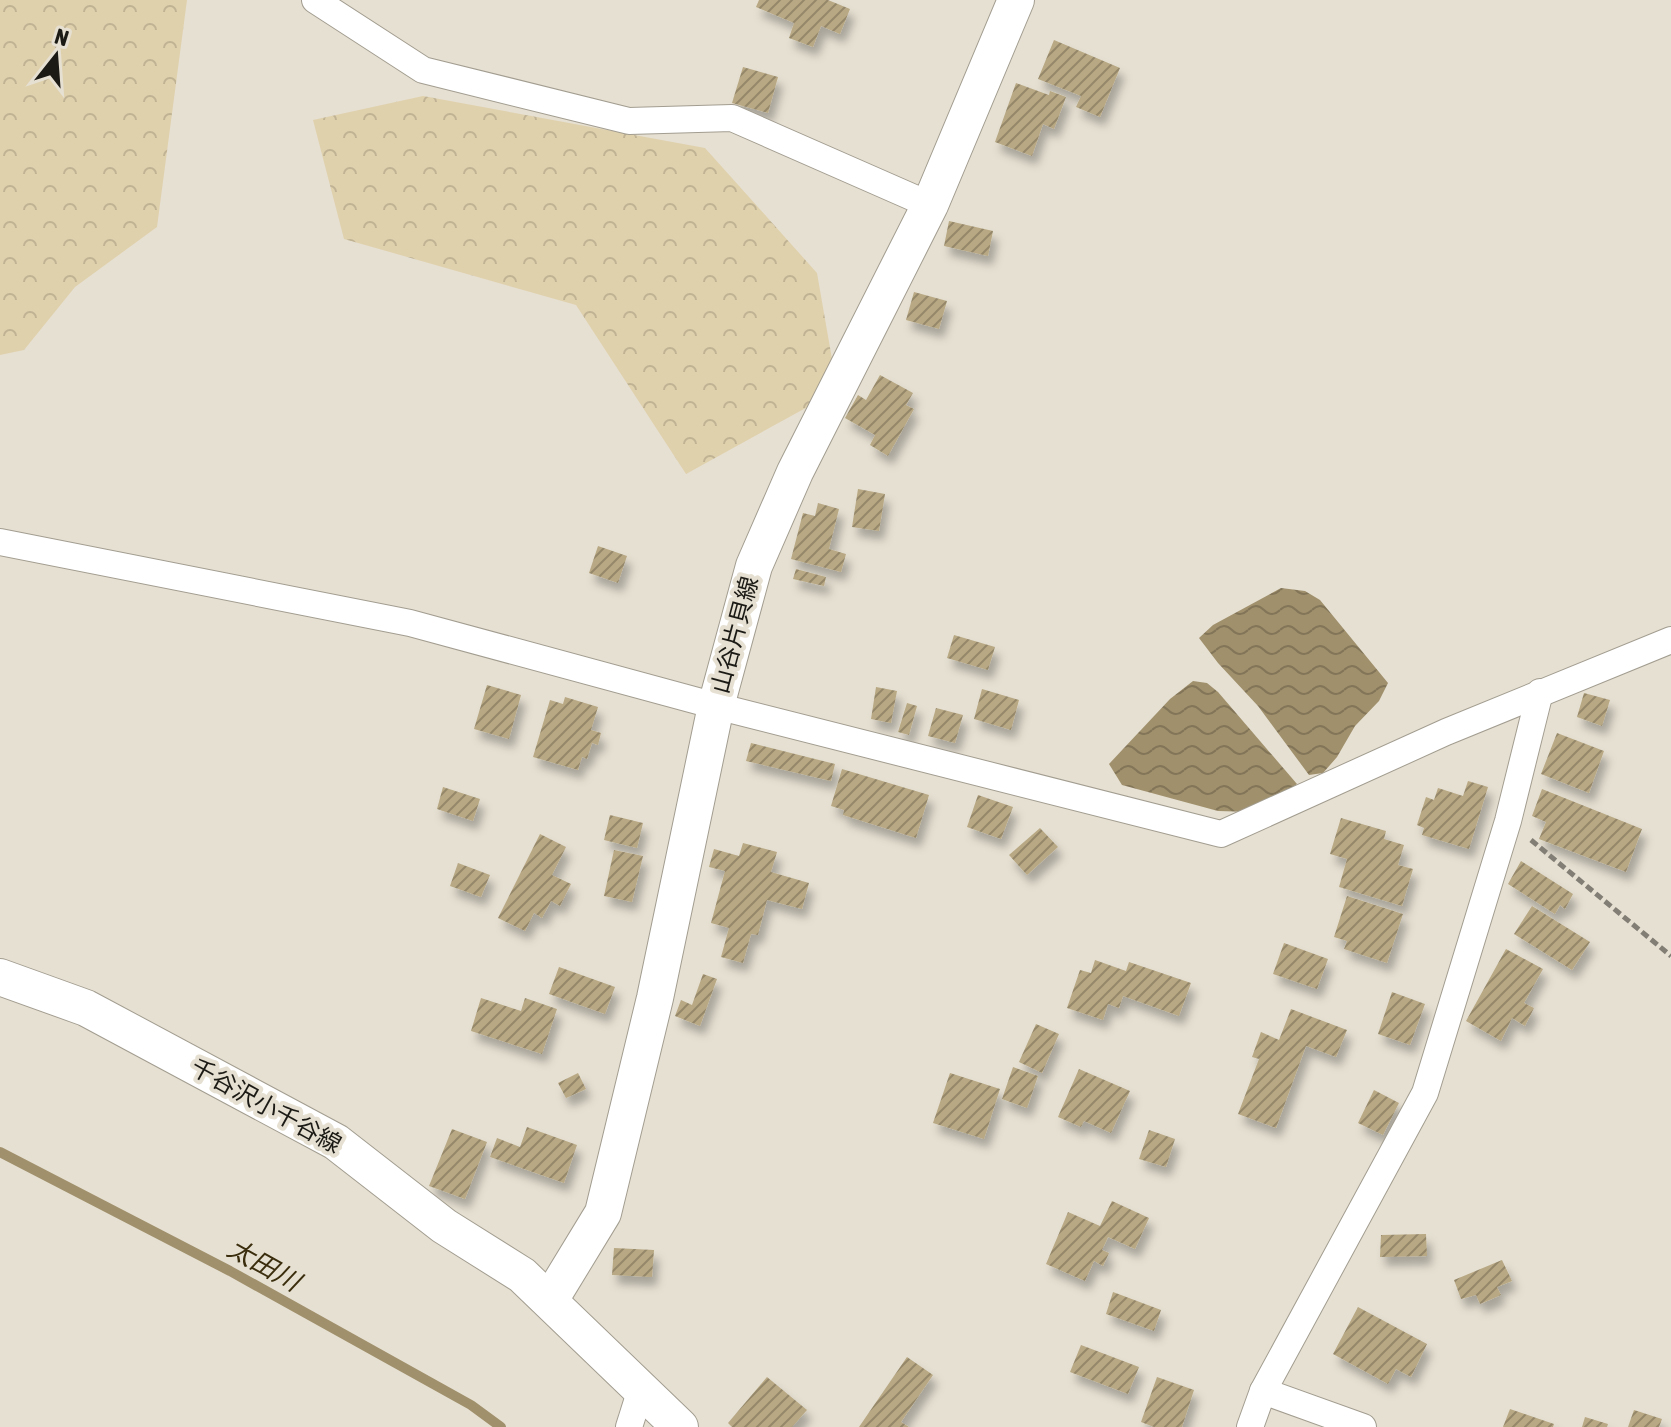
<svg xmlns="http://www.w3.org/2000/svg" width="1671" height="1427" font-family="'Asap Condensed','Noto Sans JP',sans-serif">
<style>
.forest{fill:url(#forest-crowns)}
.water{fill:url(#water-waves)}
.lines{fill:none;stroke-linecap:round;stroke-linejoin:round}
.stream{stroke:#a0906c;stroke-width:10}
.building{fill:url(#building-hatch);filter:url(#shadow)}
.minor-casing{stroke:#a29d90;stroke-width:28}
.secondary-casing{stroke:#a29d90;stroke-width:38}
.path{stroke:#827e75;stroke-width:5;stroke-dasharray:8 4;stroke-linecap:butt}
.minor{stroke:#fff;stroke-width:26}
.secondary{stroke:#fff;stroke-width:36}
.labels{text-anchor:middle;stroke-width:8;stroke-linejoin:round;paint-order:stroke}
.street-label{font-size:24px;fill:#1c1a15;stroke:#e6e0d2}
.water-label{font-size:26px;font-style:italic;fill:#3b2e0e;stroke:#e6e0d2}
</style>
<defs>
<pattern id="forest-crowns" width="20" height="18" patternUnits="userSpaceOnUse" patternTransform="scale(2)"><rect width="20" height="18" fill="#e0d1ad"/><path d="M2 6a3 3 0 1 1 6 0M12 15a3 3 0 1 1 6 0" fill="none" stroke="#c0b394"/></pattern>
<pattern id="water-waves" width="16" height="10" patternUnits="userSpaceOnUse" patternTransform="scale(2)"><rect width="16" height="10" fill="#a0906c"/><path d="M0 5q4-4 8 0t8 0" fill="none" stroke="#827558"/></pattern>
<pattern id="building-hatch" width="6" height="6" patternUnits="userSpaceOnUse" patternTransform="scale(2)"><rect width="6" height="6" fill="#b8a883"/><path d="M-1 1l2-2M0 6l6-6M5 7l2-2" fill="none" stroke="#95886a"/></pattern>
<filter id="shadow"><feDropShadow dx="5" dy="9" stdDeviation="4" flood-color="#0004"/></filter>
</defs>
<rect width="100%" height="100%" fill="#e6e0d2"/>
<g class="forest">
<polygon points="0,0 187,0 157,227 75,287 24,350 0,355"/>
<polygon points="423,96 705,148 817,273 836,382 813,404 686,474 576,305 344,239 313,120"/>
</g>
<g class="water">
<polygon points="1281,588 1305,591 1320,600 1388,683 1379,701 1355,726 1337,757 1323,773 1309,775 1258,706 1218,663 1199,638 1213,625"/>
<polygon points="1193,681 1207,683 1218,692 1297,784 1274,801 1251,812 1218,811 1122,785 1109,764 1170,699"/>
</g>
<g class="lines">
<polyline class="stream" points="0,1152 230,1271 471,1405 501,1427"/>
</g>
<g class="building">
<polygon points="759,0 828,0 850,9 840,34 821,26 813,47 789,38 794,23 756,7"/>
<polygon points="1054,40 1120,68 1100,117 1076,107 1081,96 1038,79"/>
<polygon points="743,67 778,77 768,113 732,103"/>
<polygon points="1016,83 1049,95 1050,91 1066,97 1054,129 1043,124 1032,156 995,142"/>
<polygon points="949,221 993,231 988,256 944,246"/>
<polygon points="914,292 947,301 939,329 906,320"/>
<polygon points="880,375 913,393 906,405 914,409 888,456 870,445 875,435 845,418 858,395 866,400"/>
<polygon points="858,489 885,494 879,531 852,527"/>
<polygon points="818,503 839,509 829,549 846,554 841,572 791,559 803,513 815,516"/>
<polygon points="598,546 627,556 618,583 589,573"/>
<polygon points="796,569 826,577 824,586 793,579"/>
<polygon points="954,635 995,647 988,670 947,658"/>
<polygon points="487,685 521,695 509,739 474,729"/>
<polygon points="876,687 897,691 891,723 871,719"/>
<polygon points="982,689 1019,700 1011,730 974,719"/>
<polygon points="1584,693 1610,700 1602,726 1577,717"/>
<polygon points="565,697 598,707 591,730 601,733 598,745 592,743 587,759 582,757 578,770 533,757 550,700 563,704"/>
<polygon points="907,703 917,706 909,735 898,732"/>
<polygon points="936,708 963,715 955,743 928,736"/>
<polygon points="1557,733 1604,751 1589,793 1541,774"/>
<polygon points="751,743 835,764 831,781 746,761"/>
<polygon points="842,769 929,795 916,838 843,815 844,810 831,806"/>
<polygon points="1468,781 1488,787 1469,849 1422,835 1424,828 1417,825 1426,797 1434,800 1438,788 1463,796"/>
<polygon points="443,787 480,799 473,821 437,809"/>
<polygon points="1542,789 1642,829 1626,872 1539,839 1546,822 1532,816"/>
<polygon points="978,795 1013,807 1001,839 967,827"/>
<polygon points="610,815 643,823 637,848 604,840"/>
<polygon points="1341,818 1386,831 1384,839 1404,845 1398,865 1413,869 1402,906 1339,887 1347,859 1330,854"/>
<polygon points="1040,828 1058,847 1027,875 1009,855"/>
<polygon points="540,834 566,847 552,875 571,884 560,906 551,901 542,918 534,913 525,931 498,918"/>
<polygon points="743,843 777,852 771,872 809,883 802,909 767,900 758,935 751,934 743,963 721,957 729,928 711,923 725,871 709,867 714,849 739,856"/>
<polygon points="614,850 643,856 632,902 604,896"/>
<polygon points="1521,861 1573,894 1565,909 1560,905 1555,914 1508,884"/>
<polygon points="458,863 490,875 481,897 450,886"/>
<polygon points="1347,896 1403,914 1387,963 1344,949 1347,941 1334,937"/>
<polygon points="1532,906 1590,942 1572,970 1514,934"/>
<polygon points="1284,943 1328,959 1317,989 1273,974"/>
<polygon points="1506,949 1543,969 1524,1003 1534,1008 1525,1026 1512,1018 1501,1041 1466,1021"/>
<polygon points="1095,960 1126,971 1129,962 1191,983 1179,1016 1123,996 1119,1008 1108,1004 1103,1020 1067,1008 1080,970 1091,973"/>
<polygon points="559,967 615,987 605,1014 549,994"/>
<polygon points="703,974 717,979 700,1026 675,1016 681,1000 692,1005"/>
<polygon points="1392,992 1425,1004 1410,1045 1378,1034"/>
<polygon points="481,998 521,1011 525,998 557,1009 542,1054 471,1031"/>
<polygon points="1291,1009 1347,1030 1336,1057 1306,1046 1276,1128 1238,1114 1259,1059 1252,1057 1261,1032 1279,1040"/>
<polygon points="1036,1024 1059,1034 1042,1073 1019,1062"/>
<polygon points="1013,1067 1038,1076 1027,1108 1002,1099"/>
<polygon points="1079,1069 1130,1091 1111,1133 1084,1121 1081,1127 1058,1117"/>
<polygon points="578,1073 586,1089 566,1098 558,1083"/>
<polygon points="950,1073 1000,1089 984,1139 933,1123"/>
<polygon points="1374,1090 1399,1103 1383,1135 1358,1123"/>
<polygon points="527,1127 577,1145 564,1183 490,1157 497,1138 520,1147"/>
<polygon points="452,1129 487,1142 465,1199 429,1186"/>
<polygon points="1149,1130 1175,1139 1166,1167 1139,1159"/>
<polygon points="1112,1201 1149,1218 1135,1249 1108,1237 1102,1250 1109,1253 1103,1266 1094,1261 1085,1281 1046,1264 1068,1212 1100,1226"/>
<polygon points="1426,1234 1427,1256 1380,1257 1381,1235"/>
<polygon points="614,1248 654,1250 652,1277 612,1275"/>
<polygon points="1502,1260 1512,1281 1497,1287 1501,1295 1480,1304 1476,1295 1461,1299 1454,1280"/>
<polygon points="1113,1292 1161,1310 1154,1331 1106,1314"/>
<polygon points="1358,1307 1427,1344 1411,1377 1396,1369 1388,1384 1333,1354"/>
<polygon points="1081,1345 1139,1367 1128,1394 1070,1372"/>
<polygon points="907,1357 933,1375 901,1422 909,1427 859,1427"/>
<polygon points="767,1377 807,1410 792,1427 732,1427 728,1423"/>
<polygon points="1157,1377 1194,1390 1182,1427 1154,1427 1141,1422"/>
<polygon points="1510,1409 1554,1424 1553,1427 1503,1427"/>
<polygon points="1634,1410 1662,1419 1659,1427 1628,1427"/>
<polygon points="1585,1417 1608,1424 1607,1427 1582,1427"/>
</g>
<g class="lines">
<defs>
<g id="minor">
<polyline points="315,0 423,70 629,121 732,118 930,205"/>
<polyline points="0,542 410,623 716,706 1221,834 1446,732 1671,640"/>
<polyline points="1263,1391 1363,1427"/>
<polyline points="629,1427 641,1389"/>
<polyline points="1250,1427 1263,1391 1425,1093 1508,821 1540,692"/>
</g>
<g id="secondary">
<polyline points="0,977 86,1008 336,1142 444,1226 522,1275 680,1427"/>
<polyline points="550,1300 603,1213 655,998 716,706 754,566 795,472 930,205 1016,0"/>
</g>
</defs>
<use href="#minor" class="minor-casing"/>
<use href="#secondary" class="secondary-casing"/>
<polyline class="path" points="1531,840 1671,956"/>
<use href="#minor" class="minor"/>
<use href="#secondary" class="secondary"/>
</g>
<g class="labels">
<g class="street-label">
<text transform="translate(735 635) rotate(-75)" y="8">山谷片貝線</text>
<text transform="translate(266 1106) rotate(29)" y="8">千谷沢小千谷線</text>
</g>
<g class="water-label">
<text transform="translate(264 1265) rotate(29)" y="9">太田川</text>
</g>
</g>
<g transform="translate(56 56) rotate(17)" stroke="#e6e0d2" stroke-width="6" paint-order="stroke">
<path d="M0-6L14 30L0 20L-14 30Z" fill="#1c1a15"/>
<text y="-12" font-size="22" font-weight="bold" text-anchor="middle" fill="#1c1a15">N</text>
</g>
</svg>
